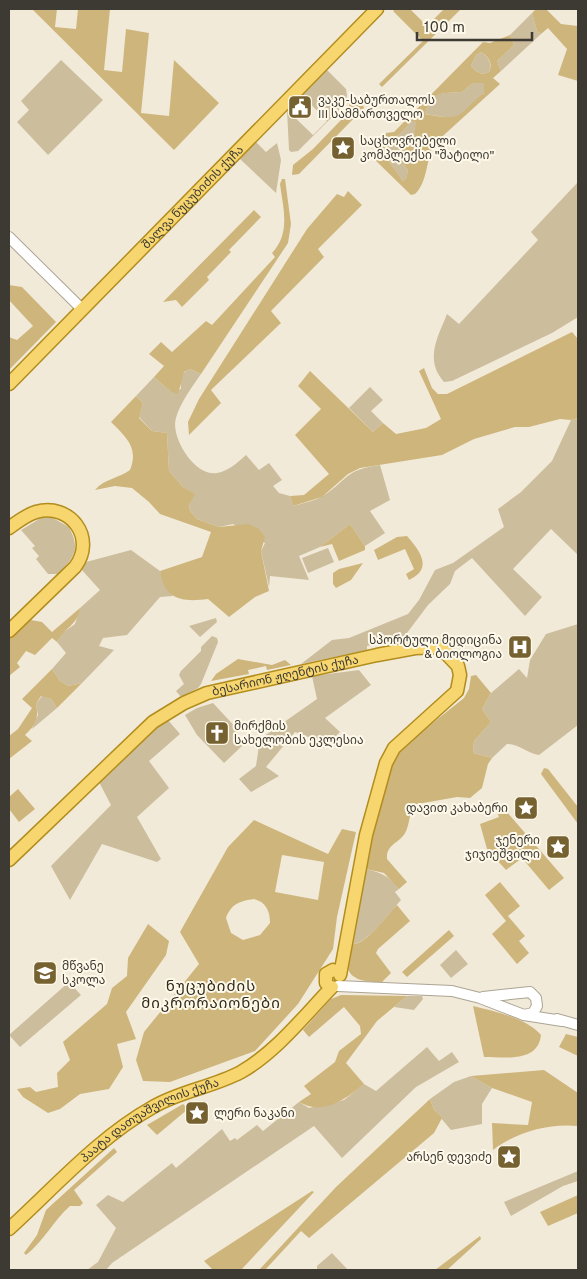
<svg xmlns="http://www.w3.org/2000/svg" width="587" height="1279" font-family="Overpass,'Noto Sans Georgian',sans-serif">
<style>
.green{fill:#ccbd9c;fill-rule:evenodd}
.forest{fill:#ceb57c;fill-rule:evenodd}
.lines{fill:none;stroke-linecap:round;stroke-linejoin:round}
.minor-casing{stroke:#aca494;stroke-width:12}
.major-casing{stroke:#b28d1d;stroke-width:15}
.minor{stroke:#fff;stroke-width:10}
.major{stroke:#f7d670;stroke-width:12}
.labels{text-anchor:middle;stroke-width:4;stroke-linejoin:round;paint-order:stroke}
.poi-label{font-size:12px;fill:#3d3a33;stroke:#fef8e9;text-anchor:start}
.street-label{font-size:12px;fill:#3d3a33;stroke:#fef8e9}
.quarter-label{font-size:15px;letter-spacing:1px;fill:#302a1c;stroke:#fef8e9}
</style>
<rect width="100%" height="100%" fill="#f2ead9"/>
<g class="green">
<polygon points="532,13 537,31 541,34 501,71 497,61 514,45 510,35"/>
<path d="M481,52c8,5 11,11 8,20 -8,4 -13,0 -18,-6l5,-11z"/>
<polygon points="61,60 103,100 48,155 17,122 29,110 21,101"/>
<path d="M327,70l19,19 1,7 -4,10 -45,45 -7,1 -2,-2 -2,-40zM303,96l24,25 -14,14 -25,-24z"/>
<path d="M473,83h12l-1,10 -23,22 -10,3 -26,-4c6,-23 17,-21 37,-22z"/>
<path d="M411,120l5,2c1,17 -4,28 -13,42l5,6 -2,10 -3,1 -15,-21v-17l13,-10z"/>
<polygon points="256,142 266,152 277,143 281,160 276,193 240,159"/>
<path d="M578,182v135l-26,16 -100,48 -8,1c-20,-23 -6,-45 3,-68l12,10 79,-84 -7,-8z"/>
<path d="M190,369l11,5c-9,13 -21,29 -25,44 -6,19 19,59 41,55 12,-2 21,-11 29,-18l13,15 10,-7 13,17 -9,6 6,7 11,3 3,10c10,-3 22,-5 30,-10 26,-17 21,-26 57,-31l10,35 -20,11 15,22 -20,13 -15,-22 -30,23 -21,9 10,24 -39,-4 -1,11 -8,-36 4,-8 -32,-19 -14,3 -22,-8 -7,-8 -1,-6 5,-11 -11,-7 -14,-16 -2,-38 -15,-2 -13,-14 4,-14 -7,-7 18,-19 16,14 11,-2c-1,-10 -1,-16 9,-20z"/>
<polygon points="370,387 383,400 371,411 383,423 373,432 349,408"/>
<polygon points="578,418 578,555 551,529 513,569 542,597 525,616 472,558 455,571 450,584 428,605 398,645 396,640 367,646 367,650 301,664 332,640 349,638 408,614 419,600 435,570 453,563 504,527 498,509 521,492 552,461 571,420"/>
<path d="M51,517l18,10c12,23 5,30 -11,47h-10l-12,-15 3,-3 -7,-8 3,-2 -14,-16 20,-12z"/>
<polygon points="328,548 334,562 308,573 302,558"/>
<polygon points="131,550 160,571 164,585 173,596 160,597 127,635 103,638 99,646 114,650 82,683 68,686 60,681 52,669 66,653 57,642 61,634 75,624 80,608 100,590 81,569 86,562"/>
<polygon points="216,618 217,622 200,637 189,626"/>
<path d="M578,624v101l-39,30c-13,-2 -19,-11 -32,-11l-15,14 -19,-5 1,-12 17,-19 -9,-13 9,-16 28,-24 8,9 3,-18 16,-26z"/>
<polygon points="212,636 217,638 218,642 201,684 198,688 181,697 176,691 184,684 179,675 181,671 201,651 201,647"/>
<polygon points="359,670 371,685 325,718 340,732 324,748 311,738 295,732 266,767 279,776 251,792 239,779 256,766 260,739 317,699 312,676"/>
<polygon points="42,696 51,699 57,708 32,729 38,715 36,704"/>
<polygon points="213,703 239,731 234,736 242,746 224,763 197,735 185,715 197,708"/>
<polygon points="167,719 180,734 149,761 169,788 137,817 161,859 157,862 102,844 70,900 51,866 111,805 99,782 134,742"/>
<path d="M366,869c16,4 23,7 33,20l-4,3 6,8c-10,11 -34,44 -48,44z"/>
<polygon points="456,950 468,964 451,978 440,965"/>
<polygon points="69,982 81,995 20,1047 9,1035"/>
<polygon points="407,996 422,996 423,999 414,1010 394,1007"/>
<polygon points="427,1047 439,1061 452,1052 459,1062 416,1087 342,1158 314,1126 112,1263 106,1270 87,1270 98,1262 116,1228 96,1205 108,1195 123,1202 172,1163 176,1168 222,1129 230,1141 235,1138 237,1140 257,1125 263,1131 299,1102 309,1108 344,1100 364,1084 376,1091"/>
<polygon points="471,1076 492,1088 482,1104 482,1124 451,1130 434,1110 430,1099 454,1082"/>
<polygon points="578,1171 578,1181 563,1186 511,1216 504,1202"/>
<polygon points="332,1253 348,1270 317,1270 317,1266"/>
</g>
<g class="forest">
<polygon points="32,9 57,9 55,27 76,29 78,9 110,9 104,70 122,72 126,29 149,33 141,113 169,116 174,60 219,103 174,150"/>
<polygon points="395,9 410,9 427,26 444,9 461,9 382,87 379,84 423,41 393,11"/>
<polygon points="536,9 546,9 561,24 578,26 578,81 558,75 567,49 548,28 541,34 537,31 532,13"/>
<path d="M510,35l4,10 -17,16 4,10 -8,7 7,6 -66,60c-8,15 -6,38 -19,50l-4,1 -39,-38 8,-8 6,-16 8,-1 89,-90 7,1zM481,52c8,5 12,11 8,20 -8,4 -13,0 -18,-6l5,-11zM473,83h11v10c-27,21 -19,29 -59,21 6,-23 18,-21 37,-22zM411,121l5,1 -3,25 -8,-1 -10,8 13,16 -2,9 -3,2 -15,-21v-17l13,-10z"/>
<polygon points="356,97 362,102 364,108 299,174 292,175 293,165 313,149 342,119 353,98"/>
<path d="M282,179h3l6,45 -3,19 -87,131 -11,-5 -6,3 -6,22 -8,-3 -16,-14 10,-11 -15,-12 12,-12 11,10 34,-31 6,4 63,-68 -3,-4c19,-20 11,-45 8,-69z"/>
<polygon points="348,191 362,205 318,249 324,257 271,311 281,323 211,390 221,403 189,435 188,422 199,399 307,229 337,194 344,197"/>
<polygon points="254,210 261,217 229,250 231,252 207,277 209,280 182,307 176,300 163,302"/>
<polygon points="9,285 22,287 56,322 9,370 9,337 17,340 33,326 9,300"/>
<polygon points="572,332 578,339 578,418 571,420 560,419 529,427 515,427 474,439 442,455 360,468 348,474 322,497 293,506 290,496 304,495 329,474 295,435 321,409 298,386 310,371 373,432 383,423 396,434 426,428 441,419 419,371 424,368 432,388 438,394 447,394"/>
<path d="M136,396l7,7 -4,15 13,13 15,2 2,38 14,16 12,7 -6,11 1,6 7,8 22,8 29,-3 10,4 7,9 -4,14 8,40 -14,6 -26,20 -21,-18c-24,3 -44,2 -48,-28l42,-14 9,-25 -51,-18 -11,-12 -17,-14 -17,-2 -20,4c9,-11 24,-12 35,-20 9,-22 -4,-33 -19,-48z"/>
<polygon points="350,524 365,546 365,550 339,561 332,544 320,547"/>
<path d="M407,536c14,16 26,33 2,44l-3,-6 8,-5 -9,-20 -27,11 -4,-10 23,-13z"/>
<polygon points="363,563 351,580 336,588 333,584 333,573 339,569"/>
<path d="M80,608c-2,17 -16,20 -23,34l-5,-4 -17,17 -9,-4 -9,12 3,4 -11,9v-38l22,-18 11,2 10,10z"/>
<polygon points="238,659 272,665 285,660 291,665 267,670 266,666 248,670 249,674 211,681 216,674"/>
<path d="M52,669l8,12 8,5 14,-3 -25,25 -6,-9 -10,-3 -5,8c3,14 0,21 -11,31l7,6 -23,18v-23l9,-7 14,-21 -10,-9z"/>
<path d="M476,675l15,18 -9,16 9,13 -17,19 -1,12 19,5 -4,6 -6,24 -12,10 -13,-1 -45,8c-2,8 -3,25 -9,31 -7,8 -17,10 -16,23l20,23 -8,7 -15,-16 -18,-4 7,-48 22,-64 5,-8 64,-51 5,-9 2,-13z"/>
<polygon points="544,768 548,769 578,807 578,824 541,774"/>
<polygon points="18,789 35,809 19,822 9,809 9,797"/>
<polygon points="500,804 564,878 549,890 522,858 506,870 487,849 480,824 499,817 495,807"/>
<path d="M254,820l74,34 14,-25 14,3 -19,85 -4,32 -35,55 -43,47 -85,31 -27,-1 -7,-21 8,-28 55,-68 -19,-32 48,-85zM282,855l42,7 -6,38 -43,-8zM254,899c12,3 16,12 16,24l-10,12 -17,5 -12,-7 -5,-15c5,-14 14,-17 28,-19z"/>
<polygon points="500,882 520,906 508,916 525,936 519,941 529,953 517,964 492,934 506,921 485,895"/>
<path d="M397,905l13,16 -32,28 -2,4 15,20 -9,9c-10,1 -33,-1 -34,-15 0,-7 3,-16 5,-23 13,1 34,-29 44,-39z"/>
<polygon points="148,924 169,941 166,955 126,1012 136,1039 117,1044 123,1067 109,1089 80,1094 60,1109 48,1113 23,1097 17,1089 30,1087 36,1092 58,1087 57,1073 70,1060 63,1042 107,1004 112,988 127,976 128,958"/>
<polygon points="449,930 454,936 407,977 402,972"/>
<path d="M341,995l66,1 -30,25 -31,42 18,21c-18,15 -41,32 -65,18l12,-8 -7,-8 31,-24 4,-11 22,-17 -1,-8 -16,-19 -35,30 -6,-7 28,-31z"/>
<path d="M473,1006c23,6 52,11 68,29 -3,28 -36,22 -57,22z"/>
<polygon points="566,1034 578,1037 578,1056 559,1047"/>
<path d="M544,1070l34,23v33c-29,-3 -62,6 -85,24l-1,-27 36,2 4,-23 -40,-14 -21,-12z"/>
<polygon points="430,1099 434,1110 442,1118 434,1133 309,1238 301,1231 265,1270 259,1270 336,1187"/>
<polygon points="183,1104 188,1109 157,1135 147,1125"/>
<path d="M114,1148l3,4 -43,38 9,13 -3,3h-10c-17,15 -26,35 -44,49l-2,-2 13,-18 9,-25z"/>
<polygon points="312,1191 314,1192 241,1270 213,1270 204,1261"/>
<polygon points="578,1195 578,1213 548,1226 540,1212"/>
<polygon points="480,1236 481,1239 447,1270 435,1270"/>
</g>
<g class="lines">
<defs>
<g id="minor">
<polyline points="9,237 82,309"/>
<polyline points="338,986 452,991 480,998 524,1015 562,1021"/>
<polyline points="483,997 530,992 536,998 537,1006 533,1013 524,1015"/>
<polyline points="557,1019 578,1025"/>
</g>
<g id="major">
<path id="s1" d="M9,384l368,-375"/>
<path d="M9,528c8,-6 17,-13 27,-16 34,-10 61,26 39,55l-66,64"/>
<path id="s2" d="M9,860l144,-138 31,-19 23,-10 170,-38 38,-7 25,-1 18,19 2,9 -3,16 -63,57 -8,15 -20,72 -26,140"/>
<polyline points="326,983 326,974 333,970"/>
<path id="s3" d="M9,1229c45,-41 90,-92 144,-122 27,-16 60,-20 88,-35 35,-20 63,-56 91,-85"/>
</g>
</defs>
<use href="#minor" class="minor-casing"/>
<use href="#major" class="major-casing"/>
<use href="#minor" class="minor"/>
<use href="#major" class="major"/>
</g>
<defs>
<symbol id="civic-square" viewBox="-11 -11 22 22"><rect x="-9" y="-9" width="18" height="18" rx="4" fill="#766231" stroke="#fef8e9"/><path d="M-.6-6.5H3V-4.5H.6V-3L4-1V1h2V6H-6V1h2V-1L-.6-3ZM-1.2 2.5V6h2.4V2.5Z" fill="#fff"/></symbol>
<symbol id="sight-square" viewBox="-11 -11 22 22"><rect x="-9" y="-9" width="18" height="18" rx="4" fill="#766231" stroke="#fef8e9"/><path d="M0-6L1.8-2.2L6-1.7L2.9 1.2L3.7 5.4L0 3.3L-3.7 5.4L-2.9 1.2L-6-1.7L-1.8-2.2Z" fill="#fff"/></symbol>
<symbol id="hospital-square" viewBox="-11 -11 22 22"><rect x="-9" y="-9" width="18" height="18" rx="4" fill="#766231" stroke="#fef8e9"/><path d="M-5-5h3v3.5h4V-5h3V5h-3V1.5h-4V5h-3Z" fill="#fff"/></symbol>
<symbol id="church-square" viewBox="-11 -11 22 22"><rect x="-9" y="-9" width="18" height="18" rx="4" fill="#766231" stroke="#fef8e9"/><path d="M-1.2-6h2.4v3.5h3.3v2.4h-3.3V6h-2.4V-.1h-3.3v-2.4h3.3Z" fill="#fff"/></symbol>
<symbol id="school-square" viewBox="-11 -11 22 22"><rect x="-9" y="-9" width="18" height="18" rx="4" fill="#766231" stroke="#fef8e9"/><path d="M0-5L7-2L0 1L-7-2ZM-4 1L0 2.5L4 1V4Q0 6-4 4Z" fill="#fff"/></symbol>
</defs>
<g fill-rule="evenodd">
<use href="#civic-square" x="286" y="93" width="28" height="28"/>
<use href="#sight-square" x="329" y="134" width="28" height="28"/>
<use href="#hospital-square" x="506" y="633" width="28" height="28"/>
<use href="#church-square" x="203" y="719" width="28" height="28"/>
<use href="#sight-square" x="512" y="794" width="28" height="28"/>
<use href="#sight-square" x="544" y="833" width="28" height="28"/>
<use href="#school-square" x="31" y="959" width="28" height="28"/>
<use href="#sight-square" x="183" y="1099" width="28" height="28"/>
<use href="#sight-square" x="495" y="1143" width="28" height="28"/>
</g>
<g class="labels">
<g class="poi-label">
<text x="318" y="104">ვაკე-საბურთალოს<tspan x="318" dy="14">III სამმართველო</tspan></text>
<text x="360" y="145">საცხოვრებელი<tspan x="360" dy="14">კომპლექსი "შატილი"</tspan></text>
<text x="502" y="644" text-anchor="end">სპორტული მედიცინა<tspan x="502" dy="14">&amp; ბიოლოგია</tspan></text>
<text x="234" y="730">მირქმის<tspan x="234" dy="14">სახელობის ეკლესია</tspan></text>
<text x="508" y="812" text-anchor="end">დავით კახაბერი</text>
<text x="540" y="844" text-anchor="end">ჯენერი<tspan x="540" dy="14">ჯიჯიეშვილი</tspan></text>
<text x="62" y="970">მწვანე<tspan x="62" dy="14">სკოლა</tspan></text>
<text x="214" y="1117">ლერი ნაკანი</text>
<text x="492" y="1161" text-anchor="end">არსენ დევიძე</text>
</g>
<g class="street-label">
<text dy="4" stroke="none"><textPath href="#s1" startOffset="262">შალვა ნუცუბიძის ქუჩა</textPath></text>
<text dy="4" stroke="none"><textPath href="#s2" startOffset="341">ბესარიონ ჟღენტის ქუჩა</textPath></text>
<text dy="4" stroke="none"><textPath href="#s3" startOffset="180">პაატა დათუაშვილის ქუჩა</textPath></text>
</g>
<g class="quarter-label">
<text x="211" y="991">ნუცუბიძის<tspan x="211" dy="17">მიკრორაიონები</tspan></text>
</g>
</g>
<rect width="587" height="1279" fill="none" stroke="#3d3a33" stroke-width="20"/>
<path d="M417 32v8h115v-8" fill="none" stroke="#3d3a33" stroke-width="2.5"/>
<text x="424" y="32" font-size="15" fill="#3d3a33" stroke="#fef8e9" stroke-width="4" paint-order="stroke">100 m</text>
</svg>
